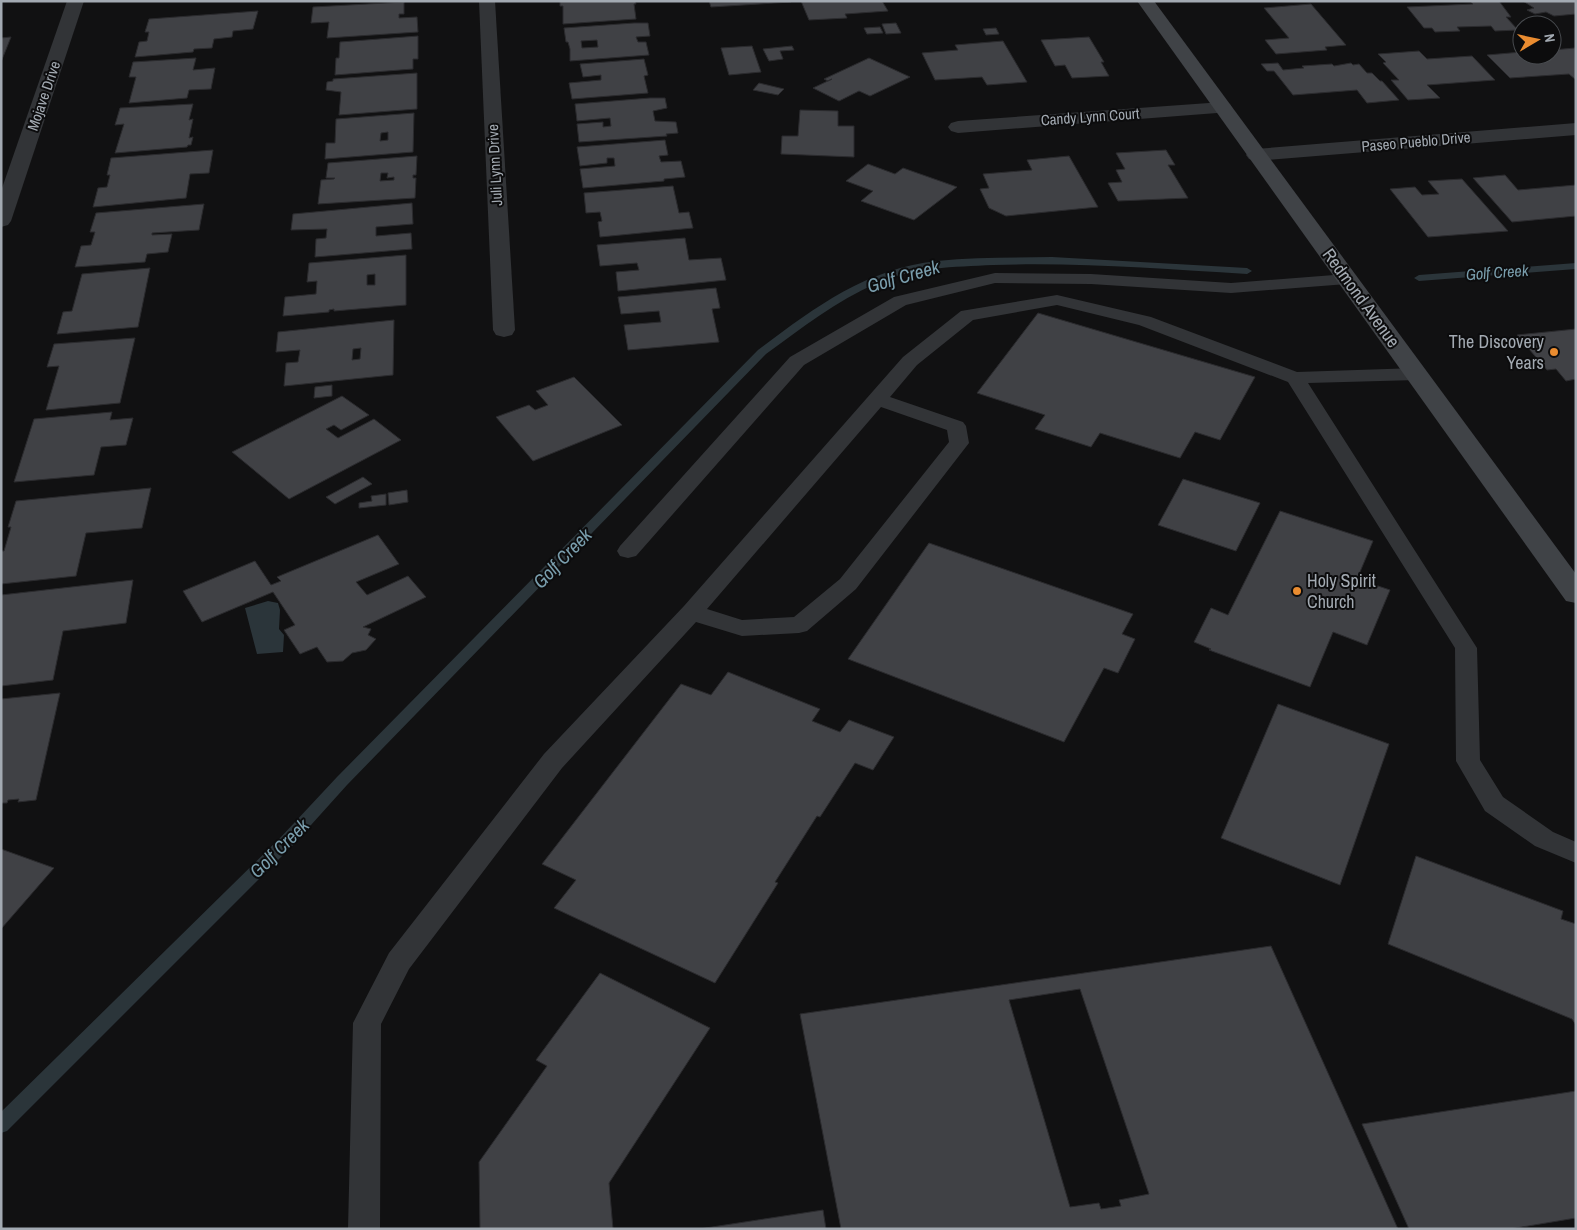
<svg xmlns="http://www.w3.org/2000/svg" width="1577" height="1230" font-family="'Archivo Narrow',sans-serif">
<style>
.water{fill:#2b353a}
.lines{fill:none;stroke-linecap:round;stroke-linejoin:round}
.stream{fill:#2b353a;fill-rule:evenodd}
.building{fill:#404145;stroke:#2b2b2e;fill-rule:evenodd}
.lane{fill:#323437;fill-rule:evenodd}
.street{fill:#323437;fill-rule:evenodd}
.secondary{fill:#404347;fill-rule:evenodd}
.poi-dot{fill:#ea8c30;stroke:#0c0c0d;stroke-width:2}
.labels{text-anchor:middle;stroke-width:4;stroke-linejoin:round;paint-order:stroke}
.far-street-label{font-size:15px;fill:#a3aab2;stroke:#0c0c0d}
.far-water-label{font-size:16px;font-style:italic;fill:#7a9ead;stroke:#0c0c0d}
.street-label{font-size:18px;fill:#a3aab2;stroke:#0c0c0d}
.poi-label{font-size:18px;fill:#a3aab2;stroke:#0c0c0d;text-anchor:end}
.water-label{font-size:19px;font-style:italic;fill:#7a9ead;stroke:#0c0c0d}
</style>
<rect width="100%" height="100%" fill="#111112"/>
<polygon class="water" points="268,601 278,603 280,610 279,629 284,635 283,652 257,654 245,608"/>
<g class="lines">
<g class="stream">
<path d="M1052,257l195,11 5,3 -5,3c-85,-5 -169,-12 -254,-9 -39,2 -79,2 -116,18 -41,18 -75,45 -111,71l-419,431 -54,60 -286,286 -6,2v-21l280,-275 56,-60 421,-427c56,-42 107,-81 179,-89 38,-4 77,-3 115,-4z"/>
<polygon points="1576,263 1576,269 1419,281 1414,278 1419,275"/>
</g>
</g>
<g class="building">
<polygon points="560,1 635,1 636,4 634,4 636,19 563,24 563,6 560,6"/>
<polygon points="709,1 791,1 791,2 711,7"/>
<polygon points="801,1 882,1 888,11 845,14 847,18 809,20"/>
<polygon points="1470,1 1499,1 1511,17 1506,17 1518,30 1495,31 1491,26 1457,27 1460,31 1435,32 1432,28 1424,28 1407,7 1473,4"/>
<polygon points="1523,1 1576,1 1576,14 1554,16 1546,12 1535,14 1527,10 1534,8"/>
<polygon points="404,2 404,14 399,14 399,18 417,17 418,32 327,38 329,22 311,23 313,7"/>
<polygon points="1311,4 1346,45 1325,47 1327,50 1276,54 1265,40 1289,38 1264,8"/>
<polygon points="258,11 253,29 233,31 232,37 214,39 212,48 194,49 193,52 135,57 139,42 147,41 149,32 145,32 149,19"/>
<path d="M634,23h14l2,13 -14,1 2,5h8l3,13 -79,6v-12l-2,-7h-2l-2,-14zM597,40l1,7 -16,1 -1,-7z"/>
<polygon points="896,23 901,33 886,34 882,24"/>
<polygon points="880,27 883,33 867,34 864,28"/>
<polygon points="996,28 999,34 986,35 983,29"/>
<polygon points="418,36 418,59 413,59 413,69 335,75 336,58 339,58 340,42"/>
<polygon points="11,37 1,62 1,38"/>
<polygon points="1089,37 1104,62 1101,62 1109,76 1072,78 1065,65 1055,66 1041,40"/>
<polygon points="1003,41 1027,82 987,85 982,77 935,80 922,53 958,50 955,45"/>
<polygon points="752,46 761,72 729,75 721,48"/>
<polygon points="792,46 794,50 780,51 783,59 769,61 763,49"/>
<polygon points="1575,48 1576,80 1569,74 1510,78 1487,55 1522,52 1522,55 1552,55 1552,50"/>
<polygon points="1419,51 1427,59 1472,56 1495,80 1427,85 1440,98 1408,100 1391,80 1399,80 1383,63 1386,62 1378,54"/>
<polygon points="196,58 193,70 215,68 211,89 189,90 187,98 129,103 136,77 129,77 133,62"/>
<polygon points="869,58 910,77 870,96 859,91 839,101 813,88 832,79 828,81 824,79"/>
<polygon points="644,59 648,75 644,76 648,93 572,99 569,83 601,80 601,75 583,77 580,64"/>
<polygon points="1278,63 1283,70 1304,68 1302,66 1332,64 1334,66 1351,63 1353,65 1359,64 1367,73 1372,73 1380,81 1382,81 1399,100 1367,103 1357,90 1293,95 1274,71 1267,71 1261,64"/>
<polygon points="417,73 417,109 339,115 341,92 326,90 327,82 333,81 333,79"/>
<polygon points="759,83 784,89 778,95 753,90"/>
<polygon points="650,98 665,98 667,108 653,111 655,121 676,122 678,133 666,134 667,136 579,142 577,124 603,122 603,127 611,126 610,118 577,121 575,104"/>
<polygon points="193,104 189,120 193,119 189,138 193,137 191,145 188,145 187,147 115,153 124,124 115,125 120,108"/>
<polygon points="800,110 838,111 838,126 854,126 854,157 781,154 782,136 798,136"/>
<path d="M414,113l-1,39 -88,7 1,-16h9l1,-24zM388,132v8l-8,1 1,-8z"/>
<polygon points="665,140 668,155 659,156 661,162 681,161 685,177 664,179 664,181 583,188 580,169 615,166 614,158 607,158 607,163 580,166 577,147"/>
<polygon points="213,150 209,173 190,174 186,198 93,207 98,188 107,187 110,175 107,175 111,158"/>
<polygon points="1166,150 1175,165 1168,165 1188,198 1118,201 1108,183 1122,182 1116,170 1125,169 1116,153"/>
<path d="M417,156l-1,19h-3v3h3l-1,20 -97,6 3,-24 13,-1 1,-1h-9l2,-15zM381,173h7l-1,5 7,-1v3l-14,1z"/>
<polygon points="1069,156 1098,207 1006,216 989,208 980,189 989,188 983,174 1032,170 1027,160"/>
<polygon points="868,164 895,174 903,168 957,187 914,220 861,201 873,191 846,181"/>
<polygon points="1505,175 1518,190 1576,185 1576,216 1512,222 1473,178"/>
<polygon points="1462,179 1508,231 1428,237 1390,189 1415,187 1422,195 1439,194 1428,181"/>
<polygon points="673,186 679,213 689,212 693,228 600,237 598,222 602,221 600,212 586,213 584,193"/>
<polygon points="412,203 413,224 376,227 376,236 411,233 412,249 315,257 316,239 326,238 327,229 291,230 293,214"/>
<polygon points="204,204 199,230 152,233 152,235 172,234 168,252 147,254 145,262 75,267 81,246 91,245 95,232 90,232 96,213"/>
<polygon points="685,238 689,260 721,258 726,280 618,291 616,272 639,270 637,263 600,266 597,245"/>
<path d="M406,255v50l-72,6v-2l-5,1v2l-46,4 2,-19 31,-3 1,-13 -10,1 2,-19zM375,274v11h-8v-10z"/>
<polygon points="150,268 138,327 57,334 63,312 72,311 82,274"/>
<polygon points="716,288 720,308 712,309 719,342 628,350 624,325 661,322 659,311 621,314 618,297"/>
<polygon points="1038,313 1255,377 1220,440 1195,432 1180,458 1100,433 1091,447 1035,429 1045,415 977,393"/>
<path d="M394,320l-1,55 -109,11 2,-23 12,-1 2,-12 -24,2 2,-20zM361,348l-1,11 -8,1 1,-11z"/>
<polygon points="1576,329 1576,379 1566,381 1556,369 1547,370 1517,335"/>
<polygon points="135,338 120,403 46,410 59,366 47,367 54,344"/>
<polygon points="574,377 622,425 533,461 496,417 529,405 535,410 548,405 536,391"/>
<polygon points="332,385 332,396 314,398 315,387"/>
<polygon points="342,396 369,415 341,430 334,425 326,429 338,438 374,419 401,440 289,499 232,452"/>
<polygon points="112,412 110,420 133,418 126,445 101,447 94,475 14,482 34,419"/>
<polygon points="363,477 372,484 335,504 326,497"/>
<polygon points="1183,479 1260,503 1236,551 1158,525"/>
<polygon points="151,488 142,528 86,533 76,576 1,584 1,551 4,551 11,527 8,527 16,501"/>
<polygon points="407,490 408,502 389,505 388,493"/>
<polygon points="386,494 386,505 359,508 359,503 372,501 371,496"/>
<polygon points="1280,511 1373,541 1357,579 1390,590 1367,645 1333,632 1310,687 1209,650 1211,649 1194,642 1211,608 1228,615"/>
<polygon points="378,535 399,564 356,582 367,595 408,576 426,597 363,627 371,629 368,635 376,639 366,650 352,653 343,661 327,662 317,647 300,654 284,630 295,625 273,592 202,622 183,591 255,561 271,585 281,581 277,577"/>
<polygon points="929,543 1133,614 1122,634 1135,639 1118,673 1104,668 1064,742 848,659"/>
<polygon points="133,580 126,623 63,631 53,680 1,686 1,595"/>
<polygon points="728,672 820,709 812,721 840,732 849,720 894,737 873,770 855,763 820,817 817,816 775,882 778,883 715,983 554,908 576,880 542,864 681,684 711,695"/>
<polygon points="60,693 36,800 18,802 19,799 8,800 7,803 1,803 1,699"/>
<polygon points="1278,704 1389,744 1340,885 1221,838"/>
<polygon points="1,849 54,868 1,929"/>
<polygon points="1416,856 1563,911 1561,919 1576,924 1576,1025 1572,1019 1388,944"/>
<path d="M1271,946l127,283h-557l-41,-215zM1080,989l69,205 -30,6 2,6 -20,3 -2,-6 -29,4 -61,-207z"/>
<polygon points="600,973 710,1028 609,1183 613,1229 480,1229 479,1162 547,1066 536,1060"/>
<polygon points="1576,1091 1576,1218 1510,1229 1409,1229 1362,1124"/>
<polygon points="823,1210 826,1229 699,1229"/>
</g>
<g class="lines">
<g class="lane">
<polygon points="995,273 1091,274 1231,283 1347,274 1353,275 1356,279 1353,283 1347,284 1231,293 1091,284 995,283 906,305 804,365 636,556 628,558 620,556 617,551 620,546 790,357 894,297"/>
<path d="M1057,295l94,22 146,55 120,-4 7,2 3,4 -3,4 -7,2 -109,3 169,265 3,112 23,37 50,35 23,10v21l-41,-17 -50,-35 -29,-50 -1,-113 -167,-266 -149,-57 -82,-20 -84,15 -56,45 -27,32 73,25 3,4 3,17 -113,146 -49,42 -8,2 -57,3 -46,-14 -134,146 -153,201 -28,55 -1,205h-32l5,-206 36,-70 155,-199 140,-148 219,-249 58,-46zM881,407l66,23 2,12 -109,137 -46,38 -52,3 -35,-11z"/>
</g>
<g class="street">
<polygon points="67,1 84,1 11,221 8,225 1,227 1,191"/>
<polygon points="479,1 495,1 515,330 512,335 504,337 496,335 493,330"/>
<polygon points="1223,102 1230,104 1232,108 1230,112 958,133 951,131 948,127 951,123 958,121"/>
<polygon points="1576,123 1576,135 1256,161 1249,159 1246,155 1249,151 1256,149"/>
</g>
<polygon class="secondary" points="1137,1 1154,1 1576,574 1576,603 1566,601"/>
</g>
<g class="poi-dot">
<circle cx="1554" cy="352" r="5"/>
<circle cx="1297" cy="591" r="5"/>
</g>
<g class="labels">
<g class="far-street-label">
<text transform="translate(44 96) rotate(-71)" y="5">Mojave Drive</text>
<text transform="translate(1090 117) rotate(-4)" y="5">Candy Lynn Court</text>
<text transform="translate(1416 142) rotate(-5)" y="5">Paseo Pueblo Drive</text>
<text transform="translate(495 165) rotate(-93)" y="5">Juli Lynn Drive</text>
</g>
<g class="far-water-label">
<text transform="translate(1497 272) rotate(-4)" y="6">Golf Creek</text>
</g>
<g class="street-label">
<text transform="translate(1361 298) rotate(54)" y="6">Redmond Avenue</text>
</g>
<g class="poi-label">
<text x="1544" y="348">The Discovery<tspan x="1544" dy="21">Years</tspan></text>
<text x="1307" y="587" text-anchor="start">Holy Spirit<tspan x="1307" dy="21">Church</tspan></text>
</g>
<g class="water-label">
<text transform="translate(903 276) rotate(-16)" y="7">Golf Creek</text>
<text transform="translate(562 558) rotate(-46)" y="7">Golf Creek</text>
<text transform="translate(279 848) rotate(-45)" y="7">Golf Creek</text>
</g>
</g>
<rect width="1577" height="1230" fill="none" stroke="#a3aab2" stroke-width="5"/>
<g transform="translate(1537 40) rotate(81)"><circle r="24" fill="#0c0c0d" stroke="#484b4f"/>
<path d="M0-4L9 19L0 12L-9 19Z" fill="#ea8c30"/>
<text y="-8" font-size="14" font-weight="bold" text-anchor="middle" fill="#a3aab2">N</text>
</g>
</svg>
